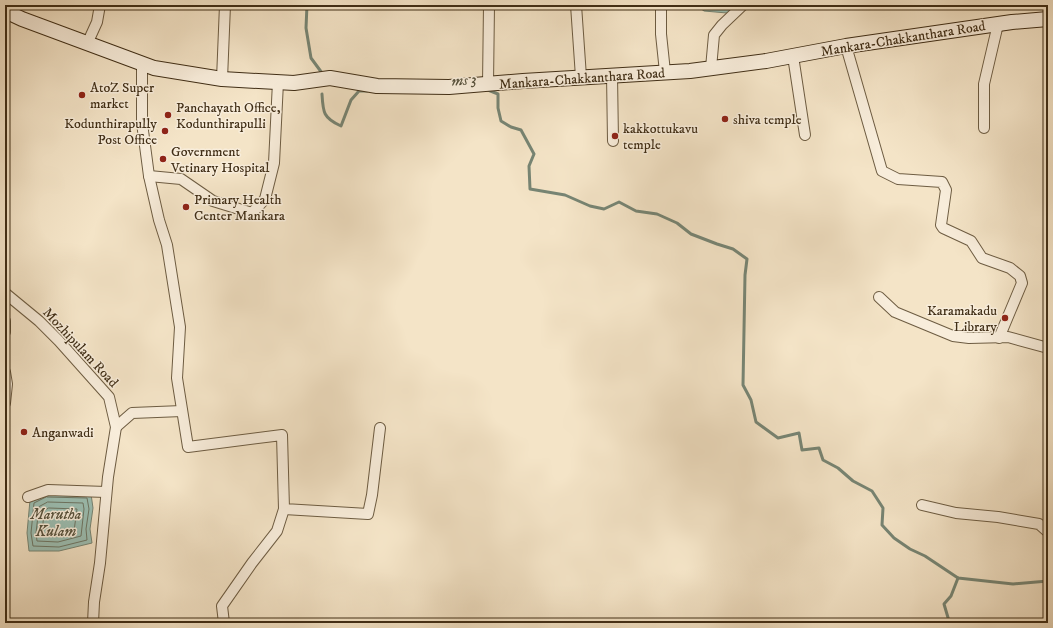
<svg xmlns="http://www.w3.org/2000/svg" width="1053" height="628" font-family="'IM FELL DW Pica',serif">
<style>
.water{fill:#9cbfb3;stroke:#778574}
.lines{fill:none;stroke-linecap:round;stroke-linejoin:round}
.shore{stroke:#6e7664;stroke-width:1}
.stream{stroke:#778574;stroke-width:3}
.minor-casing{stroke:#6d5c42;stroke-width:12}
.secondary-casing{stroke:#402e16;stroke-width:16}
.minor{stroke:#f8eddb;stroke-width:10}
.secondary{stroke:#f8eddb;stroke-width:14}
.poi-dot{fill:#8f2418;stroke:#f8eddb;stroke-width:1.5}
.labels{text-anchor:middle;stroke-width:3;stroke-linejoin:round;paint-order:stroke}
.street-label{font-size:14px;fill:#402e16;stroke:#f8eddb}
.poi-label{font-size:14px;fill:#402e16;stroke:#f8eddb;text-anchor:start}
.water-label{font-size:15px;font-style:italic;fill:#57523d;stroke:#f8eddb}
</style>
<rect width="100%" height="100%" fill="#f4e4c7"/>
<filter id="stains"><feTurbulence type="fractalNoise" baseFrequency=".005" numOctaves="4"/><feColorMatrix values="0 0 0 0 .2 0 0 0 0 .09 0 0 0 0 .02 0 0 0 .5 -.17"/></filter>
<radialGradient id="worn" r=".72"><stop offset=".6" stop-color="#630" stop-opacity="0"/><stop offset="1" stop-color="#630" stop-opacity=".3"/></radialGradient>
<g class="water">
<polygon points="696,5 735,5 727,13 704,11"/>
<polygon points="46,493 91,494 93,508 90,529 92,543 59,551 29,551 27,533 30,500"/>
</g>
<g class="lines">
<g class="shore">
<polyline points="46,497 34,503 31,533 33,546 59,547 87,540 86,529 89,509 87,498 47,497"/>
<polygon points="48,502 83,503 84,509 81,536 58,542 37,541 36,533 39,507"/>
<polygon points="49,508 77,509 74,531 58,536 42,535 44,511"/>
</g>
<g class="stream">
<polyline points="307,5 306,28 311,58 322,73 322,76"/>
<polyline points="488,90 498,94 498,108 501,121 511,127 521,130 534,154 529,166 530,189 565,195 590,206 604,209 619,202 636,211 657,214 677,223 691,234 717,244 733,249 747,259 745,275 743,385 751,400 756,422 778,438 799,433 802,450 819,448 823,460 838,468 853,481 872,491 883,508 882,525 894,538 910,549 925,556 958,578 1013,584 1048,581"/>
<path d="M322,94c1,18 1,24 19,32l10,-26 8,-9h8"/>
<polyline points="946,623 949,621 944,604 951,596 958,578"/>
</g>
<defs>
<g id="minor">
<polyline points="576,5 581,77"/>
<polyline points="661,5 661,34 665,72"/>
<polyline points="87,44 97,22 100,5"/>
<polyline points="846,46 882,171 898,179 942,182 946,190 941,225 943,228 971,241 982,258 1010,268 1020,276 1022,283 999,338"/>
<polyline points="793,56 805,135"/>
<polyline points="142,64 142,123 149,176 159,220 167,245 180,327 177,378 188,447 282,435 284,509 368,514 372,495 380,428"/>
<polyline points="711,68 714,35 722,25 743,5"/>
<polyline points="612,75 613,141"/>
<polyline points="222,79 225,5"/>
<polyline points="488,84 489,5"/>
<polyline points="984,128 984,84 998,24"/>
<polyline points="149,176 181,179 213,201 252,213 265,199 274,163 278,82"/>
<polyline points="5,293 39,321 59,341 109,397 116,427 108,477 100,563 94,602 93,623"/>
<polyline points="879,297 895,312 953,336 969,338 1008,337 1048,348"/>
<polyline points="5,321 5,332"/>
<polyline points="5,372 7,384 5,403"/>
<polyline points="116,427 132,413 182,411"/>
<polyline points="28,497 48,490 106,492"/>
<polyline points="922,505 956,513 998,517 1039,524 1048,532"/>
<polyline points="224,623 222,606 252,563 277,531 284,509"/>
</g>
<polyline id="secondary" points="5,11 22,19 154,68 222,79 294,83 330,78 377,86 449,87 523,81 690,71 766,61 846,46 1012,22 1048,19"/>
</defs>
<use href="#minor" class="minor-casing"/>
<use href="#secondary" class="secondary-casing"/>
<use href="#minor" class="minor"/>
<use href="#secondary" class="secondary"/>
</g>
<g class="poi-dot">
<circle cx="82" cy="95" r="4"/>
<circle cx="168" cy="115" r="4"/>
<circle cx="725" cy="119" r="4"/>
<circle cx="165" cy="131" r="4"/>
<circle cx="615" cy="136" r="4"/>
<circle cx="163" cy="159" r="4"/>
<circle cx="186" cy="207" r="4"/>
<circle cx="1005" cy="318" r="4"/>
<circle cx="24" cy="432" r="4"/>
</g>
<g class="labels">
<g class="street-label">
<text transform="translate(903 38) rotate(-9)" y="5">Mankara-Chakkanthara Road</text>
<text transform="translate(582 78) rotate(-4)" y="5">Mankara-Chakkanthara Road</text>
<text transform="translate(81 347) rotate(47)" y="5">Mozhipulam Road</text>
</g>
<g class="poi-label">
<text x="90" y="92">AtoZ Super<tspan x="90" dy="16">market</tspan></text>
<text x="176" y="112">Panchayath Office,<tspan x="176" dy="16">Kodunthirapulli</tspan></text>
<text x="733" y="124">shiva temple</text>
<text x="157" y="128" text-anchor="end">Kodunthirapully<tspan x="157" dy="16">Post Office</tspan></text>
<text x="623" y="133">kakkottukavu<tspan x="623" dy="16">temple</tspan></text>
<text x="171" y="156">Government<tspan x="171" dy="16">Vetinary Hospital</tspan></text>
<text x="194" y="204">Primary Health<tspan x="194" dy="16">Center Mankara</tspan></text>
<text x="997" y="315" text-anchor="end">Karamakadu<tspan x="997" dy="16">Library</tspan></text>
<text x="32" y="437">Anganwadi</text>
</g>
<g class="water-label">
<text transform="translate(464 80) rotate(-4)" y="5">ms 3</text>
<text x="56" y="519">Marutha<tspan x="56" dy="17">Kulam</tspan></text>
</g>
</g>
<rect width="1053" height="628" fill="none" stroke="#f4e4c7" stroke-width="20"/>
<rect x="6" y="6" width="1041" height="616" fill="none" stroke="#402e16" stroke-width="2"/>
<rect x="10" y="10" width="1033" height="608" fill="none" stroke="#402e16"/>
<rect width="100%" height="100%" filter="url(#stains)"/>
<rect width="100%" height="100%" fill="url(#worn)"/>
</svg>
